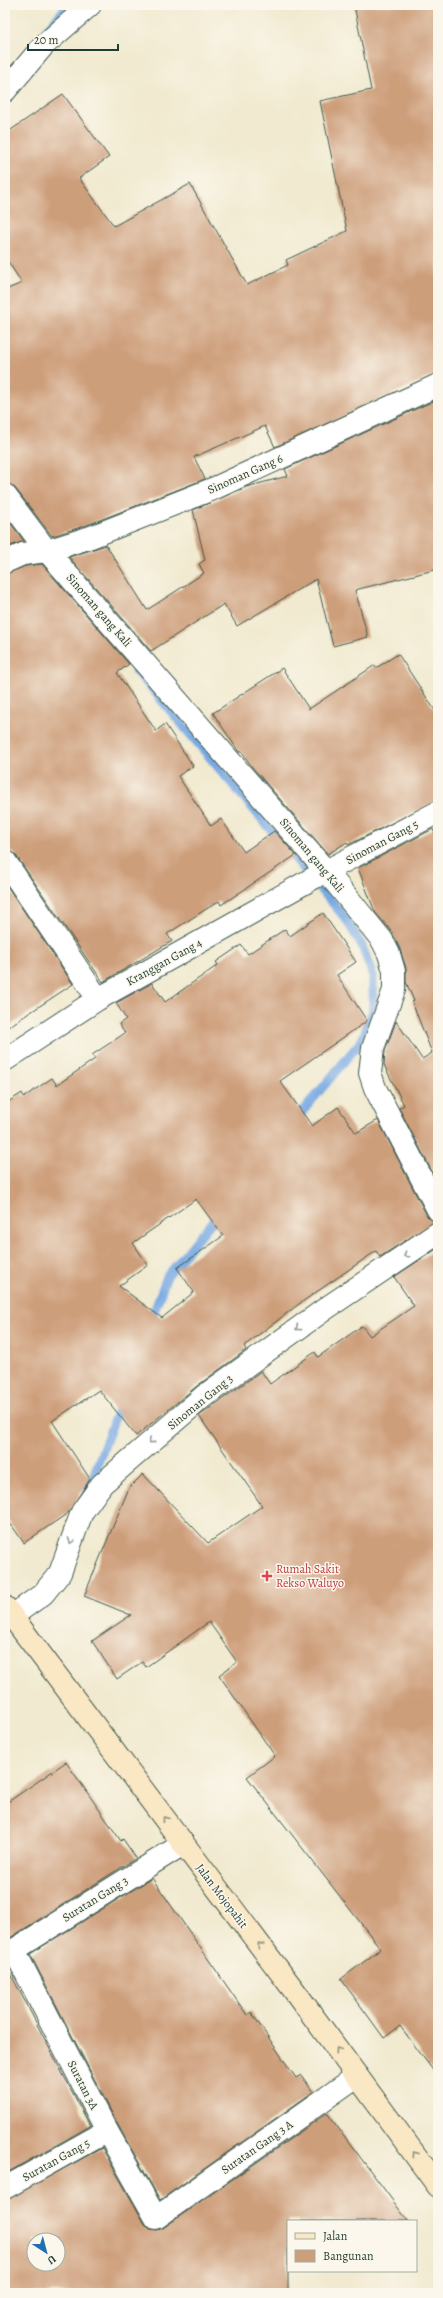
<svg xmlns="http://www.w3.org/2000/svg" width="443" height="2298" font-family="Alegreya,serif">
<style>
.lines{fill:none;stroke-linecap:round;stroke-linejoin:round}
.stream{stroke:#77a9e3;stroke-width:9}
.building{fill:#cd9e7a;fill-rule:evenodd}
.street-casing{stroke:#3e574b;stroke-width:24}
.secondary-casing{stroke:#3e574b;stroke-width:24}
.street{stroke:#fff;stroke-width:22}
.secondary{stroke:#fae7c3;stroke-width:22}
.oneway{stroke:#8f9e9a}
.oneway2{stroke:#8c927c}
.health-dot{fill:#e0444e;stroke:#fbf7ec;stroke-width:1.5}
.labels{text-anchor:middle;stroke-width:3;stroke-linejoin:round;paint-order:stroke}
.street-label{font-size:12px;fill:#1f3d34;stroke:#fbf7ec}
.health-label{font-size:12px;fill:#be3a42;stroke:#fbf7ec;text-anchor:start}
</style>
<rect width="100%" height="100%" fill="#fbf7ec"/>
<filter id="ink" filterUnits="userSpaceOnUse"><feTurbulence type="fractalNoise" baseFrequency=".025" numOctaves="2"/><feDisplacementMap in="SourceGraphic" scale="8" xChannelSelector="R" yChannelSelector="G"/><feConvolveMatrix kernelMatrix="1 2 1 2 8 2 1 2 1" color-interpolation-filters="sRGB"/></filter>
<filter id="wash" filterUnits="userSpaceOnUse"><feTurbulence type="fractalNoise" baseFrequency=".012" numOctaves="4" result="noise"/><feDisplacementMap in="SourceGraphic" scale="16" xChannelSelector="R" yChannelSelector="G"/><feGaussianBlur stdDeviation="0.9" result="paint"/><feColorMatrix in="noise" values="0 0 0 0 0 0 0 0 0 0 0 0 0 0 0 0 0 1.4 0 .05"/><feComposite in="paint" operator="in"/></filter>
<g filter="url(#wash)">
<rect width="100%" height="100%" fill="#f1ead0"/>
<g class="lines">
<g class="stream">
<polyline points="46,31 68,5"/>
<polyline points="136,670 346,919 362,946 373,976 373,1011 362,1040 294,1122"/>
<polyline points="150,1323 167,1276 220,1212"/>
<polyline points="88,1490 121,1401"/>
</g>
</g>
<g id="blocks">
<g class="building">
<polygon points="354,5 438,5 438,373 275,447 265,426 194,457 205,479 87,525 52,536 15,488 5,483 5,290 22,283 5,257 5,134 63,94 109,157 79,178 114,226 190,184 247,285 288,265 286,260 347,231 320,101 371,90"/>
<polygon points="438,399 438,569 355,590 368,637 333,646 316,579 237,626 224,604 151,651 69,557 106,545 147,610 204,573 199,564 205,560 193,510 246,487 288,476 285,469"/>
<polygon points="5,516 24,541 5,548"/>
<polygon points="42,564 129,664 117,673 156,731 165,724 193,766 178,776 211,826 221,819 244,852 274,831 296,855 221,905 219,901 167,934 172,941 103,982 15,854 5,849 5,574 26,566"/>
<polygon points="398,654 438,715 438,800 348,845 347,842 328,854 252,767 242,752 239,752 213,713 282,668 309,709 375,665 376,668"/>
<polygon points="433,829 438,842 438,1183 399,1108 404,1105 384,1065 385,1051 396,1021 422,1059 432,1053 412,1002 414,1001 406,982 406,968 400,949 392,932 375,912 358,868"/>
<polygon points="5,883 73,984 5,1029"/>
<path d="M323,913l33,49 -19,13 30,46 -87,60 32,45 26,-19 18,26 22,-13 49,96 7,6 -54,35 -4,-6 -77,53 -55,42 2,4 -49,36 -61,50 -37,-46 -47,31 38,58 -22,34 -44,30 -19,-27v-412l17,-11 2,4 28,-19 5,7 38,-26 -3,-4 33,-22 -6,-9 7,-5 -10,-16 36,-20 13,19 53,-37 -2,-3 25,-17 7,9 37,-25 5,7zM196,1199l27,37 -46,32 17,24 -32,26 -43,-32 29,-21 -15,-22z"/>
<polygon points="438,1248 438,2077 400,2026 384,2038 341,1979 381,1949 247,1777 275,1756 219,1675 237,1662 209,1622 146,1667 142,1662 117,1679 92,1641 131,1615 84,1596 129,1488 143,1474 208,1543 262,1506 199,1416 261,1371 270,1384 315,1352 318,1357 362,1326 370,1336 414,1306 394,1277"/>
<polygon points="66,1762 121,1841 123,1839 136,1858 10,1938 5,1938 5,1804"/>
<polygon points="152,1878 247,2015 251,2012 296,2078 301,2075 313,2092 160,2200 118,2125 30,1954"/>
<polygon points="5,1963 90,2126 5,2174"/>
<path d="M327,2113l81,108h-120v72h-283v-93l97,-52 43,76 5,5 7,1 6,-2zM34,2240h24v24h-24z"/>
</g>
</g>
</g>
<g filter="url(#ink)">
<use href="#blocks" fill-opacity="0" stroke="#3e574b" stroke-width="1"/>
<g class="lines">
<defs>
<g id="street">
<polyline points="5,91 44,45 90,5"/>
<polyline points="5,495 47,551 326,871 382,940 389,954 394,971 394,990 373,1048 370,1073 375,1088 438,1210"/>
<polyline points="5,562 23,554 47,551 91,537 215,488 438,385"/>
<polyline points="5,861 98,999"/>
<polyline points="5,1060 98,999 326,871 438,812"/>
<polyline points="12,1616 43,1594 60,1573 82,1512 102,1484 204,1396 328,1307 438,1233"/>
<polyline points="14,1950 107,2131 156,2218 357,2076"/>
<polyline points="5,1951 14,1950 183,1844"/>
<polyline points="5,2188 107,2131"/>
</g>
<polyline id="secondary" points="5,1607 296,1993 438,2186"/>
</defs>
<use href="#street" class="street-casing"/>
<use href="#secondary" class="secondary-casing"/>
<use href="#street" class="street"/>
<use href="#secondary" class="secondary"/>
</g>
<defs><path id="oneway-chevron" d="M-2-3.5L2.5 0L-2 3.5" fill="none" stroke-width="1.6" stroke-linecap="round" stroke-linejoin="round"/></defs>
<g class="oneway">
<use href="#oneway-chevron" transform="translate(406 1255) rotate(146)"/>
<use href="#oneway-chevron" transform="translate(298 1328) rotate(144)"/>
<use href="#oneway-chevron" transform="translate(151 1441) rotate(139)"/>
<use href="#oneway-chevron" transform="translate(71 1541) rotate(110)"/>
</g>
<g class="oneway2">
<use href="#oneway-chevron" transform="translate(165 1819) rotate(-127)"/>
<use href="#oneway-chevron" transform="translate(260 1945) rotate(-127)"/>
<use href="#oneway-chevron" transform="translate(338 2050) rotate(-126)"/>
<use href="#oneway-chevron" transform="translate(415 2154) rotate(-126)"/>
</g>
</g>
<path class="health-dot" d="M265 1570h4v4h4v4h-4v4h-4v-4h-4v-4h4z"/>
<g class="labels">
<g class="street-label">
<text transform="translate(245 474) rotate(-24)" y="4">Sinoman Gang 6</text>
<text transform="translate(99 610) rotate(49)" y="4">Sinoman gang Kali</text>
<text transform="translate(382 842) rotate(-28)" y="4">Sinoman Gang 5</text>
<text transform="translate(312 855) rotate(50)" y="4">Sinoman gang Kali</text>
<text transform="translate(164 962) rotate(-29)" y="4">Kranggan Gang 4</text>
<text transform="translate(200 1402) rotate(-39)" y="4">Sinoman Gang 3</text>
<text transform="translate(222 1896) rotate(53)" y="4">Jalan Mojopahit</text>
<text transform="translate(95 1899) rotate(-32)" y="4">Suratan Gang 3</text>
<text transform="translate(83 2085) rotate(63)" y="4">Suratan 3A</text>
<text transform="translate(257 2147) rotate(-35)" y="4">Suratan Gang 3 A</text>
<text transform="translate(56 2160) rotate(-29)" y="4">Suratan Gang 5</text>
</g>
<g class="health-label">
<text x="276" y="1573">Rumah Sakit<tspan x="276" dy="14">Rekso Waluyo</tspan></text>
</g>
</g>
<rect width="443" height="2298" fill="none" stroke="#fbf7ec" stroke-width="20"/>
<rect x="287" y="2220" width="130" height="52" fill="#fbf7ec" stroke="#a3ada2"/>
<rect x="295" y="2233" width="20" height="6" fill="#fae7c3" stroke="#a3ada2"/>
<text x="323" y="2240" font-size="12" fill="#1f3d34">Jalan</text>
<rect x="295" y="2250" width="20" height="12" fill="#cd9e7a" stroke="#a3ada2"/>
<text x="323" y="2260" font-size="12" fill="#1f3d34">Bangunan</text>
<g transform="translate(46 2252) rotate(144)"><circle r="19" fill="#fbf7ec" stroke="#a3ada2"/>
<path d="M0-3L7 15L0 10L-7 15Z" fill="#1f6fb2"/>
<text y="-6" font-size="11" font-weight="bold" text-anchor="middle" fill="#1f3d34">U</text>
</g>
<path d="M28 44v6h90v-6" fill="none" stroke="#1f3d34" stroke-width="2"/>
<text x="34" y="44" font-size="12" fill="#1f3d34" stroke="#fbf7ec" stroke-width="3" paint-order="stroke">20 m</text>
</svg>
